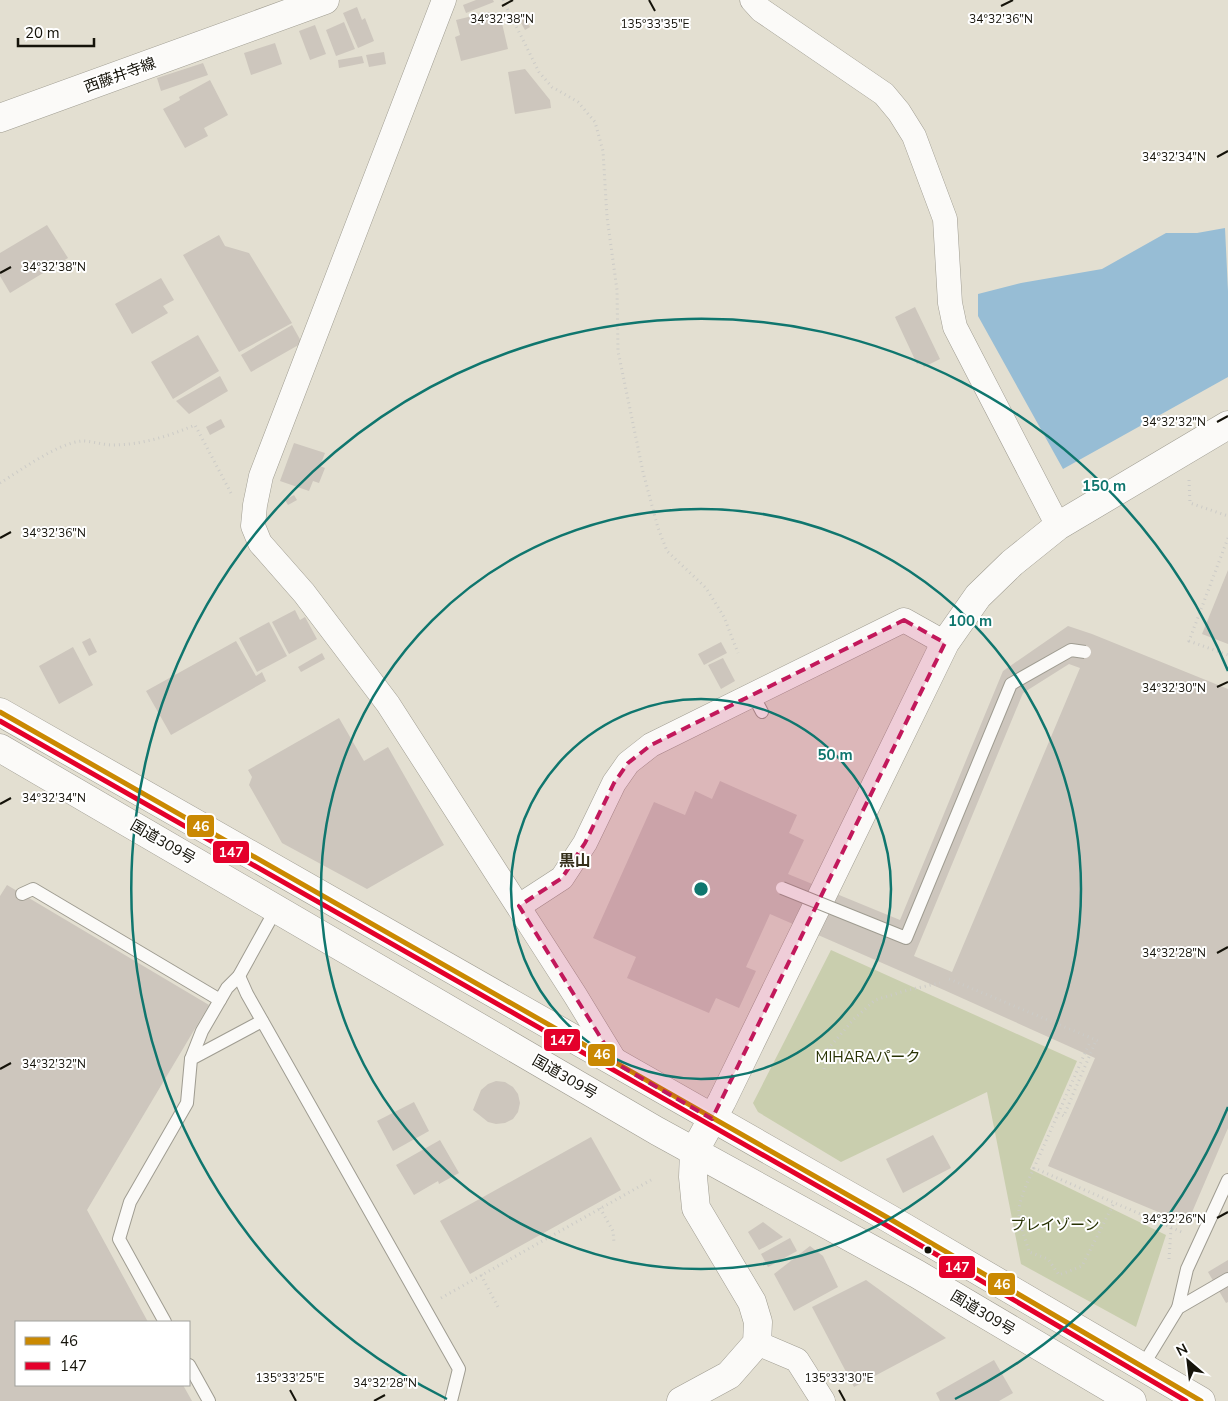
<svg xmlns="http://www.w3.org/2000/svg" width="1228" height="1401" font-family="'Nunito Sans','Noto Sans JP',sans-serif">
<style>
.green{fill:#c9ceae}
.water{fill:#97bdd5}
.building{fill:#cdc6bd;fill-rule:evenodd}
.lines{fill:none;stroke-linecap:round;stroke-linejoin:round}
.service-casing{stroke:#9f9c91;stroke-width:14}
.minor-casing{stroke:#9f9c91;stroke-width:25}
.tertiary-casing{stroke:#9f9c91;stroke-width:29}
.secondary-casing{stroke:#9f9c91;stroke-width:29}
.trunk-casing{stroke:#9f9c91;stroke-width:29}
.path{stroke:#cccbc7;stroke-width:3;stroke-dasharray:1 4;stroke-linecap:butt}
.service{stroke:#fbfaf8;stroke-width:12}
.minor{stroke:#fbfaf8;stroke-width:24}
.tertiary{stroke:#fbfaf8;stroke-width:28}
.secondary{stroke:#fbfaf8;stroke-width:28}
.trunk{stroke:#fbfaf8;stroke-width:28}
.service-bridge-casing{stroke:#9f9c91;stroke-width:14;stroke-linecap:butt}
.path-bridge{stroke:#cccbc7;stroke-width:3;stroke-dasharray:1 4;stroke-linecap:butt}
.service-bridge{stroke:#fbfaf8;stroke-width:12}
.bus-1-casing{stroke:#fff;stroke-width:9}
.bus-2-casing{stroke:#fff;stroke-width:9}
.bus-1{stroke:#ca8902;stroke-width:5}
.bus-2{stroke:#e4002b;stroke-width:5}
.marked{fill:#c2185b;fill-opacity:0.2;stroke:#c2185b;stroke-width:4;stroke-dasharray:10 6;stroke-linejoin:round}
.ticks{fill:none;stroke:#15130a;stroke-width:2}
.ring{fill:none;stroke:#0f766e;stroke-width:2.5}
.bus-dot{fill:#15130a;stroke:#fff;stroke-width:2}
.labels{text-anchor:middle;stroke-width:4;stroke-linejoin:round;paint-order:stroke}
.street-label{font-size:15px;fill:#15130a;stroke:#fff}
.park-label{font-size:15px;fill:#283203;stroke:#fff}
.neighbourhood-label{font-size:16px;font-weight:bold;fill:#352f1b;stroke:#fff}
.ticks-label{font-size:12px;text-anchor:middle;fill:#15130a;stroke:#fff;stroke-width:4;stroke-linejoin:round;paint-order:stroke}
.centre{fill:#0f766e;stroke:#fff;stroke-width:2.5}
.ring-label{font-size:15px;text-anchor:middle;font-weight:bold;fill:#0f766e;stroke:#fff;stroke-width:4;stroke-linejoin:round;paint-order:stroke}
.line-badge{stroke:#fff;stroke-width:2}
.badge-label{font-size:14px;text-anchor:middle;font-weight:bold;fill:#fff}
</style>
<rect width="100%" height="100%" fill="#e3dfd1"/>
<polygon class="green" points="831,950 1077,1061 1030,1169 1166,1235 1136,1327 1021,1264 987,1092 841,1162 758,1112 753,1103"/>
<polygon class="water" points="1225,228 1228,291 1228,377 1063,469 978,316 978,294 1021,283 1102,269 1166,233 1197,233"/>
<g class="building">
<polygon points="476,0 493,0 494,2 466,13 463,5"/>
<polygon points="357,7 362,20 365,18 374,41 358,48 343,13"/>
<polygon points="489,12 491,21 501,19 508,49 461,61 455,37 460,35 456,20"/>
<polygon points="525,18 530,27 525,30 520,21"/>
<polygon points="344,22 355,49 336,56 326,30"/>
<polygon points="315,25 326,54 310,60 299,31"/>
<polygon points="275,43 282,64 251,75 244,53"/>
<polygon points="384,52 386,64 369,67 366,55"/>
<polygon points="362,56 364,63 339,68 338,60"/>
<polygon points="203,63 208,75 161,91 157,78"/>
<polygon points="525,69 550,100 551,108 515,114 508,72"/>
<polygon points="210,80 228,115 204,128 208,136 185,148 163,109 180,100 179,97"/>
<polygon points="47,225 68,258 10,293 0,276 0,253"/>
<polygon points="219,235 225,246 249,253 292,323 239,352 183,255"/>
<polygon points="161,278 174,300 163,306 168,313 132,334 115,304"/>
<polygon points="915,307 940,359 924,367 921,362 917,364 895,317"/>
<polygon points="292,325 302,343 251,372 241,355"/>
<polygon points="198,335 219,371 173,399 151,362"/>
<polygon points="220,376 228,391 189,414 176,401"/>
<polygon points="221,419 225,427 210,435 206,427"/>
<polygon points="294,443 325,453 320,466 325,468 319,483 313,481 309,491 280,481"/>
<polygon points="294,495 297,500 288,505 285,500"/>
<polygon points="1228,570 1228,644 1202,634"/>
<polygon points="295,610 300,620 305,617 317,639 289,654 272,622"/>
<polygon points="269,622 287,656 257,672 239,638"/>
<path d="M1068,626l24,8 136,55v439l-41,96 -139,-58 47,-108 -151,-68 -174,-76 -24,53 10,4 -17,37 -23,-10 -7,15 -82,-35 9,-21 -43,-19 61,-136 31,13 10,-24 17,8 8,-18 77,34 -8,18 15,7 -16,34 112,46 103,-249zM1069,664l11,4 -128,304 -38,-16 109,-263z"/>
<polygon points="90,638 97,652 89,656 82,642"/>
<polygon points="236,641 256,676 262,672 266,681 171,735 146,691"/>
<polygon points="721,642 727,653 704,665 698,654"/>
<polygon points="73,647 93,685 59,704 39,666"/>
<polygon points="322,653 325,659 301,672 298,667"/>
<polygon points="723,658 735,681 721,689 708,665"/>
<polygon points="339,718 364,761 388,747 444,845 367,889 282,843 249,785 252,777 248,770"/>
<polygon points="7,885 209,1005 87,1210 148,1322 16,1322 16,1385 183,1385 192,1401 0,1401 0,896"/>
<polygon points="496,1081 505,1082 513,1087 518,1094 520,1103 518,1112 513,1119 505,1123 496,1124 488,1122 473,1110 481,1090 488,1084"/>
<polygon points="414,1102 429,1131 393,1151 377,1121"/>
<polygon points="933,1135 951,1168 903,1193 886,1159"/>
<polygon points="591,1137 621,1190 470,1274 440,1221"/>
<polygon points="440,1140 459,1173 439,1184 438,1181 414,1195 396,1165"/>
<polygon points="763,1222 783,1237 759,1250 748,1232"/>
<polygon points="790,1238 797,1251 768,1267 761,1254"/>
<polygon points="810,1246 823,1256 838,1287 794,1311 774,1274"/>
<polygon points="1228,1260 1228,1302 1226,1303 1208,1272"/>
<polygon points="866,1280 946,1338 854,1387 812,1307"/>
<polygon points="994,1360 1013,1393 999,1401 940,1401 936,1393"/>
</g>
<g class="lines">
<defs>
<g id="service">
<polyline points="753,695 762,712"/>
<polyline points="22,894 33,889 220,1000"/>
<polyline points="239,976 247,994 459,1369 451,1401"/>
<polyline points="191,1059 202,1031 227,988 239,976 276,909"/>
<polyline points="1178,1308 1187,1269 1228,1180"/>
<polyline points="165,1322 119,1239 130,1202 187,1103 191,1059 262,1021"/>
<polyline points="189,1365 209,1401"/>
<polyline points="1142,1367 1178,1308 1228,1279"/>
</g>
<g id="minor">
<polyline points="444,0 261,476 255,505 253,526 260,543 304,593 388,704 575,995 617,1064"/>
<polyline points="752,0 761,10 884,94 899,112 914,136 945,219 950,303 955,327 1058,526"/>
<polyline points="519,906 562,878 585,843 614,783 628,763 651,745 904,620 945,643"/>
<polyline points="757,1343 797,1360 823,1401"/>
</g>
<polyline id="tertiary" points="681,1401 729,1375 757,1343 758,1322 752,1302 696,1208 693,1177 694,1152 722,1101 945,643 978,596 1012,563 1058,526 1228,425"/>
<polyline id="secondary" points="0,118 325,0"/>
<g id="trunk">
<polyline points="0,712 890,1219 1201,1401"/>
<polyline points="0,748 657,1131 917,1274 1132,1401"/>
</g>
</defs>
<use href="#service" class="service-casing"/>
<use href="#minor" class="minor-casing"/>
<use href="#tertiary" class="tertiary-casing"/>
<use href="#secondary" class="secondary-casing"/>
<use href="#trunk" class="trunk-casing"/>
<g class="path">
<polyline points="503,0 539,72 552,87 578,102 595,122 603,151 607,217 617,290 618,351 643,472 658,528 667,551 706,588 724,617 738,653"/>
<polyline points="1189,480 1190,503 1228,516"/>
<path d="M0,483c21,-13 58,-40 82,-42 10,0 21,4 31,4 28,0 56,-9 82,-20l37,70"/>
<polyline points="1228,538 1189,641 1228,655"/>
<polyline points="949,979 1101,1042"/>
<polyline points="1089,1044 1034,1168 1184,1233"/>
<polyline points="824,1069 828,1049 853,1020 875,1000 908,990 940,983"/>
<polyline points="1058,1113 1064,1116 1065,1113"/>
<path d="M1034,1168c-6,13 -13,27 -15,41 -1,12 7,31 10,43l19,7 11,16 23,-9 32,-63"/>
<polyline points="600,1208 613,1231 614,1242"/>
<polyline points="1169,1259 1171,1228"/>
<polyline points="481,1275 498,1307"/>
<polyline points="441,1298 651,1180"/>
</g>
<use href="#service" class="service"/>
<use href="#minor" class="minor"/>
<use href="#tertiary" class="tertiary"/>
<use href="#secondary" class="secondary"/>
<use href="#trunk" class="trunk"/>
<defs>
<polyline id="service-bridge" points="782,888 906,938 1011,684 1071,650 1085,652"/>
</defs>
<use href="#service-bridge" class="service-bridge-casing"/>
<polyline class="path-bridge" points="1065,1113 1095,1043"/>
<use href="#service-bridge" class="service-bridge"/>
<defs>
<polyline id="bus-1" points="0,712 890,1219 1201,1401"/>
<polyline id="bus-2" points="0,721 886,1225 1186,1401"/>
</defs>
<use href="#bus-1" class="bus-1-casing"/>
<use href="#bus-2" class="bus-2-casing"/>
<use href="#bus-1" class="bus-1"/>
<use href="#bus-2" class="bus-2"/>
</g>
<path class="marked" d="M904,620l41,23 -233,476 -95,-55 -98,-158 43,-28 23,-35 29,-60 14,-20 23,-18z"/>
<path class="ticks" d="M649,0l6,11M502,6l11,-6M1001,6l12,-6M1217,157l11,-6M0,273l11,-6M1217,422l11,-6M0,538l11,-6M1217,687l11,-5M0,804l11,-6M1217,953l11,-6M0,1069l11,-6M1217,1218l11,-6M290,1390l6,11M839,1390l6,11M374,1401l11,-6"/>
<g class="ring">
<circle cx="701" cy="889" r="190"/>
<circle cx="701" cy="889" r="380"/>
<path d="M1228 1107A570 570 0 0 1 955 1399M447 1399A570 570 0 1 1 1228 671"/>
</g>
<circle class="bus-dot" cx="928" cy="1250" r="4.5"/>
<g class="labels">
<g class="street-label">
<text transform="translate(120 75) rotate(-20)" y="5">西藤井寺線</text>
<text transform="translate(163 842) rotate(30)" y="5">国道309号</text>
<text transform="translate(565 1077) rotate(30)" y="5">国道309号</text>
<text transform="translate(983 1313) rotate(31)" y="5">国道309号</text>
</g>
<g class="park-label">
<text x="868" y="1062">MIHARAパーク</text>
<text x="1055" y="1230">プレイゾーン</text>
</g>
<g class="neighbourhood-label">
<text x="575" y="866">黒山</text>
</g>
</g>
<g class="ticks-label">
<text x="502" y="23">34°32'38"N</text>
<text x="1001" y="23">34°32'36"N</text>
<text x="655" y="28">135°33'35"E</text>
<text x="1174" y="161">34°32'34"N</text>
<text x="54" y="271">34°32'38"N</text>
<text x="1174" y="426">34°32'32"N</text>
<text x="54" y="537">34°32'36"N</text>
<text x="1174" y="692">34°32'30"N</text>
<text x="54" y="802">34°32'34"N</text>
<text x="1174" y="957">34°32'28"N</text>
<text x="54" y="1068">34°32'32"N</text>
<text x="1174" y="1223">34°32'26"N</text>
<text x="290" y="1382">135°33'25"E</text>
<text x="839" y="1382">135°33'30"E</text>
<text x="385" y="1387">34°32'28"N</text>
</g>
<circle cx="701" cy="889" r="8" class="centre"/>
<g class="ring-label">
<text x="1104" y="491">150 m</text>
<text x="970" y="626">100 m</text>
<text x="835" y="760">50 m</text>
</g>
<g class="line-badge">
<rect x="186" y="814" width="29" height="24" rx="5" fill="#ca8902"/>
<rect x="212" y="840" width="38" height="24" rx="5" fill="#e4002b"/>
<rect x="543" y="1028" width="38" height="24" rx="5" fill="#e4002b"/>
<rect x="587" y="1043" width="29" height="24" rx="5" fill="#ca8902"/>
<rect x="938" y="1255" width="38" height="24" rx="5" fill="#e4002b"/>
<rect x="987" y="1272" width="29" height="24" rx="5" fill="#ca8902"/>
</g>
<g class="badge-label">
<text x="201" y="831">46</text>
<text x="231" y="857">147</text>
<text x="562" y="1045">147</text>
<text x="602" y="1059">46</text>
<text x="957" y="1272">147</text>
<text x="1002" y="1289">46</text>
</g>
<rect x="15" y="1321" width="175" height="65" fill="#ffffff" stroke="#a1a19d"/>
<rect x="25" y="1337" width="25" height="8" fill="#ca8902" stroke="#a1a19d"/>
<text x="60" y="1346" font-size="15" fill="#15130a">46</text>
<rect x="25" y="1362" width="25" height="8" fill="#e4002b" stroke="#a1a19d"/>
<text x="60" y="1371" font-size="15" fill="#15130a">147</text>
<g transform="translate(1188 1361) rotate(332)" stroke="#ffffff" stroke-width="4" paint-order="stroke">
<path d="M0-4L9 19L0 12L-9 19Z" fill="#15130a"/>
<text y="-8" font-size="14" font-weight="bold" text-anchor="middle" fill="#15130a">N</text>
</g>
<path d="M18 38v8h76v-8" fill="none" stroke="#15130a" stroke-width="2.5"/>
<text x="25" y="38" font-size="15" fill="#15130a" stroke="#ffffff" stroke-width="4" paint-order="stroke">20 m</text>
</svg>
